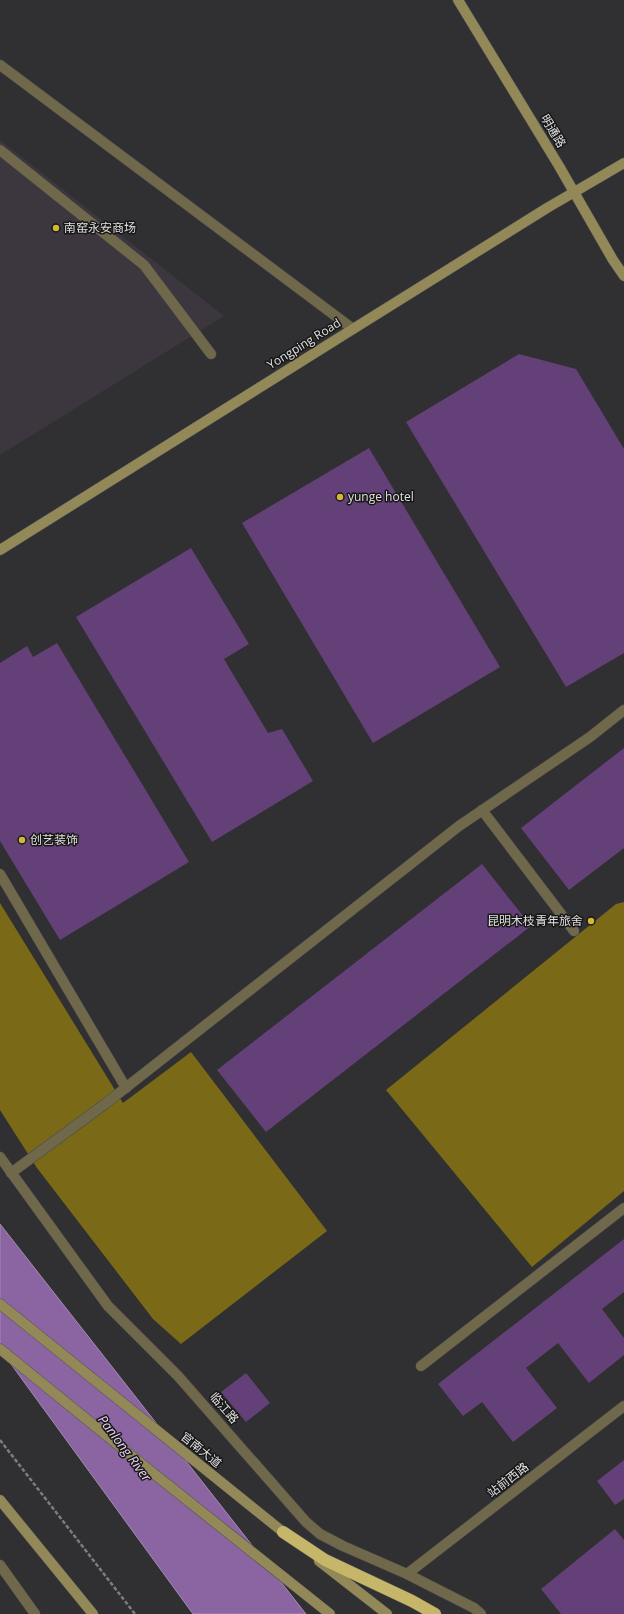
<svg xmlns="http://www.w3.org/2000/svg" width="624" height="1614" font-family="'Open Sans','Noto Sans SC',sans-serif">
<style>
.built{fill:#3c373e}
.forest{fill:#7a6a17}
.water{fill:#8b65a1;stroke:#a48ab4}
.building{fill:#644078}
.lines{fill:none;stroke-linecap:round;stroke-linejoin:round}
.lane-casing{stroke:#4c4b4d;stroke-width:11}
.street-casing{stroke:#4c4b4d;stroke-width:11}
.secondary-casing{stroke:#4c4b4d;stroke-width:11}
.highway-casing{stroke:#4c4b4d;stroke-width:13}
.path{stroke:#7e7d7e;stroke-width:2.5;stroke-dasharray:4 2;stroke-linecap:butt}
.lane{stroke:#6f684a;stroke-width:10}
.street{stroke:#6f684a;stroke-width:10}
.secondary{stroke:#928858;stroke-width:10}
.highway{stroke:#c6b669;stroke-width:12}
.poi-dot{fill:#d1b736;stroke:#181718;stroke-width:1.5}
.labels{text-anchor:middle;stroke-width:3;stroke-linejoin:round;paint-order:stroke}
.street-label{font-size:12px;fill:#e0dfe0;stroke:#181718}
.poi-label{font-size:12px;fill:#e0dfe0;stroke:#181718;text-anchor:start}
.water-label{font-size:13px;font-style:italic;fill:#e8d3f5;stroke:#181718}
</style>
<rect width="100%" height="100%" fill="#302f31"/>
<polygon class="built" points="0,140 224,316 0,455"/>
<g class="forest">
<polygon points="624,902 624,1191 532,1267 386,1090 616,904"/>
<polygon points="0,903 123,1103 191,1052 327,1231 181,1344 153,1319 37,1168 0,1110"/>
</g>
<polygon class="water" points="0,1224 306,1614 193,1614 0,1349"/>
<g class="building">
<polygon points="519,354 576,369 624,449 624,653 566,687 406,422"/>
<polygon points="369,448 500,667 373,743 242,523"/>
<polygon points="191,548 249,644 224,659 268,733 282,729 313,781 212,842 76,617"/>
<polygon points="57,643 189,862 60,940 0,841 0,663 27,646 33,657"/>
<polygon points="624,748 624,848 569,890 521,828"/>
<polygon points="482,864 531,926 266,1132 217,1070"/>
<polygon points="624,1239 624,1292 602,1309 624,1338 624,1355 589,1383 558,1343 526,1368 557,1408 513,1442 482,1402 463,1416 438,1384"/>
<polygon points="246,1373 270,1403 246,1422 221,1392"/>
<polygon points="624,1460 624,1499 615,1505 597,1481"/>
<polygon points="615,1529 624,1540 624,1614 561,1614 541,1589"/>
</g>
<g class="lines">
<defs>
<polyline id="lane" points="0,150 144,265 211,354"/>
<g id="street">
<polyline points="0,65 353,329"/>
<polyline points="482,810 574,931"/>
<polyline points="0,874 126,1088"/>
<polyline points="0,1157 108,1306 178,1376 306,1522 320,1534 343,1546 407,1574 474,1608 481,1614"/>
<polyline points="11,1173 105,1104 459,826 590,737 624,710"/>
<polyline points="421,1366 624,1208"/>
<polyline points="0,1565 35,1614"/>
<polyline points="407,1574 624,1406"/>
</g>
<g id="secondary">
<polyline points="458,0 559,166 613,260 624,276"/>
<polyline points="0,550 353,329 547,208 624,163"/>
<polyline points="0,1304 288,1536"/>
<polyline points="0,1349 138,1461 330,1614"/>
<polyline points="0,1500 93,1614"/>
<polyline points="319,1561 387,1614"/>
</g>
<polyline id="highway" points="283,1532 325,1560 412,1601 435,1614"/>
</defs>
<use href="#lane" class="lane-casing"/>
<use href="#street" class="street-casing"/>
<use href="#secondary" class="secondary-casing"/>
<use href="#highway" class="highway-casing"/>
<polyline class="path" points="0,1440 135,1614"/>
<use href="#lane" class="lane"/>
<use href="#street" class="street"/>
<use href="#secondary" class="secondary"/>
<use href="#highway" class="highway"/>
</g>
<g class="poi-dot">
<circle cx="56" cy="228" r="4"/>
<circle cx="340" cy="497" r="4"/>
<circle cx="22" cy="840" r="4"/>
<circle cx="591" cy="921" r="4"/>
</g>
<g class="labels">
<g class="street-label">
<text transform="translate(553 131) rotate(59)" y="4">明通路</text>
<text transform="translate(304 344) rotate(-32)" y="4">Yongping Road</text>
<text transform="translate(224 1408) rotate(49)" y="4">临江路</text>
<text transform="translate(201 1450) rotate(39)" y="4">官南大道</text>
<text transform="translate(508 1480) rotate(-38)" y="4">站前西路</text>
</g>
<g class="poi-label">
<text x="64" y="232">南窑永安商场</text>
<text x="348" y="501">yunge hotel</text>
<text x="30" y="844">创艺装饰</text>
<text x="583" y="925" text-anchor="end">昆明木枝青年旅舍</text>
</g>
<g class="water-label">
<text transform="translate(125 1448) rotate(53)" y="5">Panlong River</text>
</g>
</g>
</svg>
